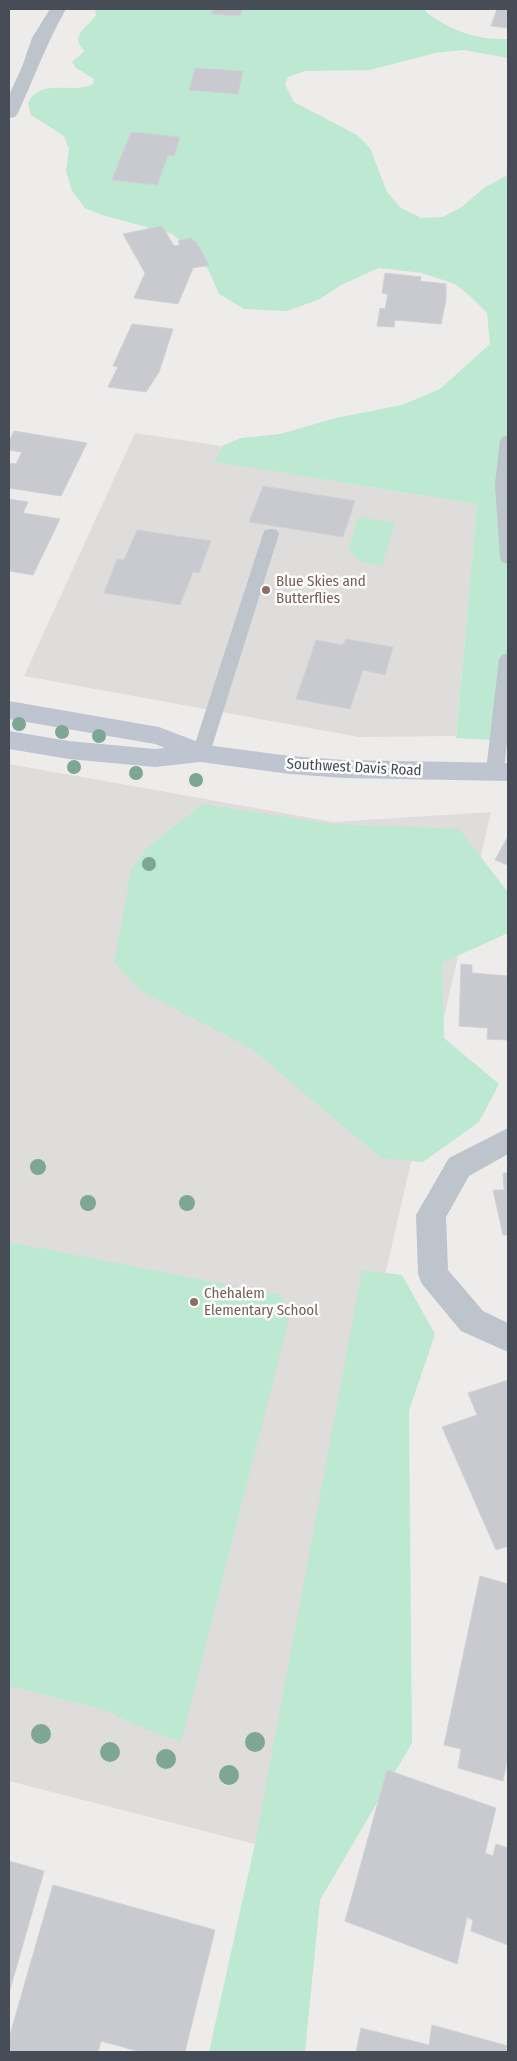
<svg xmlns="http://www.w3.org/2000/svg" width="517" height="2061" font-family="'Fira Sans Condensed',sans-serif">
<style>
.education{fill:#dfdddc}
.green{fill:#bde8d1}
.building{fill:#c9cad0;stroke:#d0d1d6}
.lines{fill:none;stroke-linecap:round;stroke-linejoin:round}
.lane{fill:#bec4cc;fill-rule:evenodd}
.street{fill:#bec4cc;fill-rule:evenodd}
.secondary{fill:#bec5d0;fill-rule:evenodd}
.tree{fill:#7da694}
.education-dot{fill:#8d6e63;stroke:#fff;stroke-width:2}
.labels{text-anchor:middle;stroke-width:5;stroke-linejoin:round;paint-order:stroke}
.education-label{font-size:15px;fill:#785e54;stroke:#fff;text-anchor:start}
.street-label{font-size:15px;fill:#464d56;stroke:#fff}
</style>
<rect width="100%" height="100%" fill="#eeebeb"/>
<g class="education">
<polygon points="135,433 222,446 216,462 477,504 456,736 359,737 24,676"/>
<polygon points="9,764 334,822 491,812 255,1844 9,1781"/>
</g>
<g class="green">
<path d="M95,9h331v3c25,19 50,28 82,27v19l-44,-8 -29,3 -65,17 -65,1 -17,6 -3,8 9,17 63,33 13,13 17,44 14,16 20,10 22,-1 19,-10 23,-20 23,-12v566l-52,-3 21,-234 -262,-42 7,-16 19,-8 39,-4 56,-16 66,-13 38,-16 50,-45 -3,-31 -17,-17 -15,-12 -33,-11 -43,-5 -38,17 -21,14 -33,12 -43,-2 -25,-15 -10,-23 -16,-20 -21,-17 -70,-19 -17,-7 -13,-17 -6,-20 3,-22 -5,-13 -33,-21 -3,-12c13,-26 45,-8 65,-19l1,-5 -18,-11 -4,-6 13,-11c-17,-16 3,-23 11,-36z"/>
<polygon points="358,517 395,522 382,566 361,562 348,549"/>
<polygon points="203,804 331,824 459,829 508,892 508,933 442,963 444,1038 499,1084 479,1122 423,1162 381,1158 252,1049 143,992 114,963 131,870 147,848"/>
<polygon points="9,1242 280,1295 290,1315 181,1742 136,1725 105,1710 9,1686"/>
<polygon points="362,1270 402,1275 435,1334 409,1411 412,1743 320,1900 305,2052 209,2052 255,1844"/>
</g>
<g class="building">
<polygon points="213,9 242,9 240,16 211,14"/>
<polygon points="497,9 508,9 508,28 491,26"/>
<polygon points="195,68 243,71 238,94 189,90"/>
<polygon points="131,132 180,137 174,156 168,155 157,185 112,180"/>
<polygon points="162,226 174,246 180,245 178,241 191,238 197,243 209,265 193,268 178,304 134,298 145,273 123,234"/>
<polygon points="385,273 421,277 420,281 446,284 446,300 441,324 395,320 394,327 377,326 380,308 385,309 388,294 382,293"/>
<polygon points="132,324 173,329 159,372 146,392 108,387 118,367 113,366"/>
<polygon points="14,431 87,443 61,496 9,488 9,463 16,464 22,452 9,450 9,441"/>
<polygon points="263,486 355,501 343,537 249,522"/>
<polygon points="9,499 28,502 23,513 60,519 33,575 9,571"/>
<polygon points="137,530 211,541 199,573 193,572 180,605 104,593 117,559 124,560"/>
<polygon points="346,639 393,647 385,675 363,670 350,709 296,699 316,640 343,645"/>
<polygon points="508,836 508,865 495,860"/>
<polygon points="461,964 472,965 472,973 508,976 508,1040 487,1039 488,1028 459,1026"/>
<polygon points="503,1173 508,1173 508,1235 503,1235 493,1190 504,1190"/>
<polygon points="508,1380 508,1546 496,1550 442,1427 477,1415 468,1393"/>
<polygon points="480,1576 508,1584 508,1756 503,1781 458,1768 461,1749 444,1745"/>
<polygon points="387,1770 496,1808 485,1853 493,1856 496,1844 508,1848 508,1945 471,1931 473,1920 467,1917 457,1964 345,1921"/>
<polygon points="9,1861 44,1871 9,1993"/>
<polygon points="53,1885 215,1930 185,2052 141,2052 101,2041 98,2052 9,2052 9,2038"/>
<polygon points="432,2025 508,2046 508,2052 356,2052 361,2028 429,2045"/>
</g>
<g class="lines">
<g class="lane">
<polygon points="508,435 508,564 502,562 500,558 495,484 500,440 503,437"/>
<polygon points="271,529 277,530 279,534 210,753 207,758 201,760 195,758 192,753 263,534 265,530"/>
<polygon points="508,653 508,733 504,771 501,776 495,778 489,776 486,771 499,659 502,655"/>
</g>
<g class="street">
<path d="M50,9h16c-19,33 -32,69 -48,104l-3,4 -6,1v-23l13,-28 10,-29z"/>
<polygon points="508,1128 508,1154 469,1176 446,1217 448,1270 483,1311 508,1323 508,1352 461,1331 422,1284 418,1274 416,1215 449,1158"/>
</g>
<polygon class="secondary" points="9,701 159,727 206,745 290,756 344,760 508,763 508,781 344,778 290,774 201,762 155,767 69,759 9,749 9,731 69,741 155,749 165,748 155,744 9,719"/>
</g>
<g class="tree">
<circle cx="19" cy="724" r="7"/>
<circle cx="62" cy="732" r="7"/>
<circle cx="99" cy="736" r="7"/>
<circle cx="74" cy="767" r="7"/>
<circle cx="136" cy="773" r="7"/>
<circle cx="196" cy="780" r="7"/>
<circle cx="149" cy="864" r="7"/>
<circle cx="38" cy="1167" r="8"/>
<circle cx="88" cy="1203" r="8"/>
<circle cx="187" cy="1203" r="8"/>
<circle cx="41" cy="1734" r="10"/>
<circle cx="255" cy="1742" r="10"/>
<circle cx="110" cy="1752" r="10"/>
<circle cx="166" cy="1759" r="10"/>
<circle cx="229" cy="1775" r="10"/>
</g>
<g class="education-dot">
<circle cx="266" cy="590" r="5"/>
<circle cx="194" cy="1302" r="5"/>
</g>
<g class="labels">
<g class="education-label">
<text x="276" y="586">Blue Skies and<tspan x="276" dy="17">Butterflies</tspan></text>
<text x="204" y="1298">Chehalem<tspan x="204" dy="17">Elementary School</tspan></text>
</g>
<g class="street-label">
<text transform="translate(354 767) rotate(3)" y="5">Southwest Davis Road</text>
</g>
</g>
<rect width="517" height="2061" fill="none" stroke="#464d56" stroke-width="20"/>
</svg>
